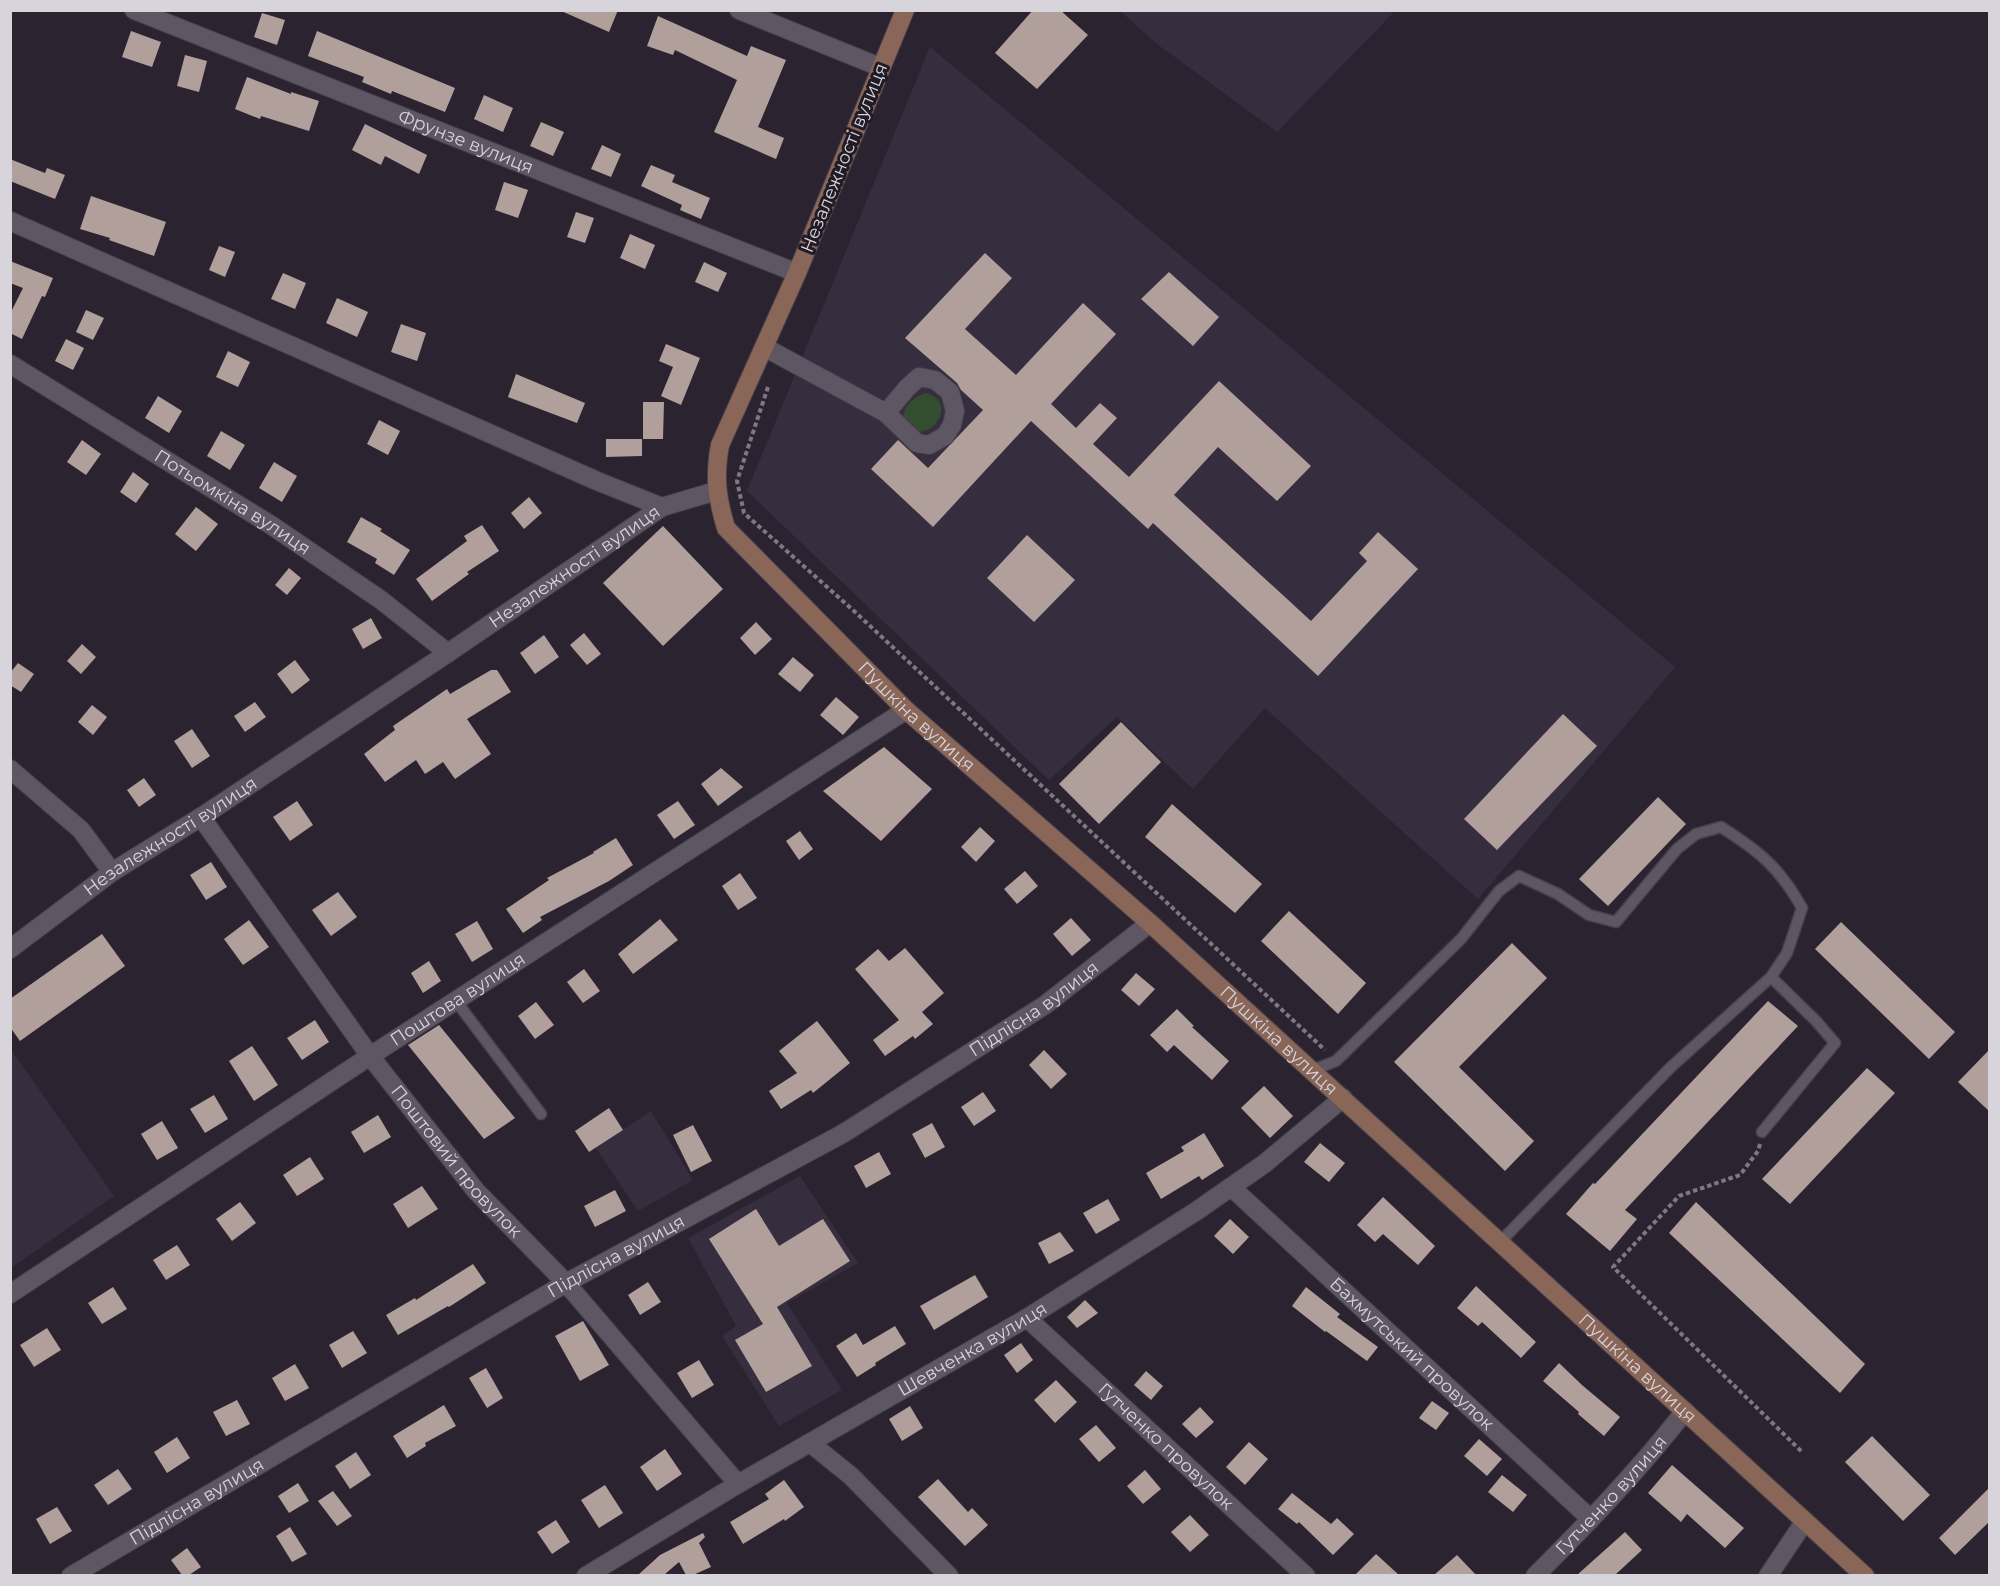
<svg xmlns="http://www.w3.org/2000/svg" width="2000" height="1586" font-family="Montserrat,sans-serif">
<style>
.built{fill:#362d3e}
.green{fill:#334e2e}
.building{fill:#b19f9b}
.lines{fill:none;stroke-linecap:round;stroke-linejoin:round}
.lane-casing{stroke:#46414a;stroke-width:13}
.street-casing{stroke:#46414a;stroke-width:20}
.secondary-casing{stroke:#46414a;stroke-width:20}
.path{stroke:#7d7881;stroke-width:4;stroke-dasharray:4.5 3;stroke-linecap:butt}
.lane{stroke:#5e5763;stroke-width:10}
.street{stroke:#5e5763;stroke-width:18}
.secondary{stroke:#8a6658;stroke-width:18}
.labels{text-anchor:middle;stroke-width:6;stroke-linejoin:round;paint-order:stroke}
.street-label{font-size:18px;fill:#d8d4db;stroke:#211b26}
</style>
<rect width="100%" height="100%" fill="#2b2430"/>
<g class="built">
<polygon points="1120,11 1395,11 1277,132 1157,44"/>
<polygon points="930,47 1675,667 1478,899 1265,708 1193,789 1117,717 1049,780 747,491"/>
<polygon points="10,1048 114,1196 11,1268 10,1268"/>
<polygon points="651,1111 693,1180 638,1211 596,1148"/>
<polygon points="800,1176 858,1263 787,1303 842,1390 779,1426 722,1336 736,1326 688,1238"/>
</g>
<path class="green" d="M926,393c28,7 14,42 -14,39l-9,-10c-1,-15 10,-25 23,-29z"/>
<g class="building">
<polygon points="559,10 618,10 609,32"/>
<polygon points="1033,10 1060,10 1088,35 1037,89 995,53"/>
<polygon points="262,13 285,20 277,45 254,37"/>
<polygon points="658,16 747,56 751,46 786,60 758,127 784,138 776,159 714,132 737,80 675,50 673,55 647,46"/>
<polygon points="131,31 161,42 152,67 122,57"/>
<polygon points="317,31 455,88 445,112 392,91 391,94 362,82 364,77 308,56"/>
<polygon points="185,55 207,61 199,92 177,86"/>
<polygon points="247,77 291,94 291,92 319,101 309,131 261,116 260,119 235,109"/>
<polygon points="484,95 513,108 503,132 474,119"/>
<polygon points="541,122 564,132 553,156 530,146"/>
<polygon points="365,124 427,155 419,174 385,156 381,165 352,150"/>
<polygon points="602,145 621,154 611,177 591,169"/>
<polygon points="10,159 45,173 47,168 65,175 55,199 10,181"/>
<polygon points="651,165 675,175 672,182 710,198 701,219 680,210 682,205 641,186"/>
<polygon points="504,182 528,190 518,218 495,210"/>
<polygon points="91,196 166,222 154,256 109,240 110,238 80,229"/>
<polygon points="576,212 594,218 585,243 567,237"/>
<polygon points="630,234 655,245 645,269 620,258"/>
<polygon points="219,246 235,252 225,277 209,270"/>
<polygon points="985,253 1012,278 965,329 1016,375 1083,303 1116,334 1051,404 1076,428 1100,403 1117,418 1093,444 1129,477 1219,381 1311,466 1277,501 1218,447 1174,495 1311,621 1367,561 1359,553 1378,532 1418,569 1318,676 1153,523 1148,529 1031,421 933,527 871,469 898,440 928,468 983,410 961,390 957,383 905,338"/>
<polygon points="10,261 53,278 45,297 42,296 22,339 10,333 10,314 23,288 10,283"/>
<polygon points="704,262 727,273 718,292 695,282"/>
<polygon points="1169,272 1219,317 1193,346 1141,299"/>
<polygon points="283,273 306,283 295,309 271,299"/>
<polygon points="337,298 368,312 357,337 326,323"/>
<polygon points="86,310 104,318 93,340 76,332"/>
<polygon points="401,324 426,333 417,361 391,352"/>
<polygon points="66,339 84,348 73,370 55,361"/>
<polygon points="666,344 700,358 681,405 661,396 673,367 659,361"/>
<polygon points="228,351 250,362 238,387 216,377"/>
<polygon points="516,374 585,403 577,423 508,397"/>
<polygon points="158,396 182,411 169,433 145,418"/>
<polygon points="643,402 664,402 663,439 643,439"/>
<polygon points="379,420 400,431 388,455 367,444"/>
<polygon points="221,431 245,445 230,470 207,456"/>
<polygon points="606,439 642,439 642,456 606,457"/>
<polygon points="82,440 101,454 86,475 67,462"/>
<polygon points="274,462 297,476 282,502 259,488"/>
<polygon points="133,472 149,484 136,503 120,492"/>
<polygon points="529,497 542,513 524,529 511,513"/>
<polygon points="196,507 218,524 196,551 175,534"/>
<polygon points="361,517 382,529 380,531 410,550 394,575 375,563 377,559 347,542"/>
<polygon points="482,525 499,551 467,572 469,574 432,601 416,579 467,541 464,536"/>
<polygon points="663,526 723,589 663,646 603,583"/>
<polygon points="1027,535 1075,580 1034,622 987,578"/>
<polygon points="289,568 301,578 287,595 275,585"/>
<polygon points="371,618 382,638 363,649 352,629"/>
<polygon points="756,622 772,639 755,655 740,638"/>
<polygon points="584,633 601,654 587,665 570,645"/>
<polygon points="544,635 559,657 535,674 520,653"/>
<polygon points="82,644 96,657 81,674 67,661"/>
<polygon points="793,657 814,675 800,692 778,674"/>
<polygon points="295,660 310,680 292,694 277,674"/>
<polygon points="18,663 34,674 21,692 10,685 10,673"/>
<polygon points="491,670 497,670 511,692 467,719 491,754 455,779 443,762 425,774 416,760 385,782 364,754 395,730 393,726 447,689 450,694"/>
<polygon points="836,697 859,717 843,735 820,715"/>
<polygon points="255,702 266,717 245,732 234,716"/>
<polygon points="92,705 107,717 93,735 78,722"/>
<polygon points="1563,714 1597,746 1497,850 1464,819"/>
<polygon points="1121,722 1161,762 1099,824 1059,784"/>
<polygon points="192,729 210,756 192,768 174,741"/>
<polygon points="884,747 932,789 881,841 823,791"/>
<polygon points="721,768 743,787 718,806 701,784"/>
<polygon points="144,778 156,795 139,807 127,790"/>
<polygon points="1658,797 1686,824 1608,906 1579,879"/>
<polygon points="297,801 313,825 290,841 273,817"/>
<polygon points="678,801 695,825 674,839 657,815"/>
<polygon points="1172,804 1262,884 1235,913 1145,837"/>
<polygon points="980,827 995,841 976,862 961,847"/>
<polygon points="800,831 813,849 799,860 786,841"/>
<polygon points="616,838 633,865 609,881 540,917 542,920 523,933 506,909 549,880 547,878 594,853 593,852"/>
<polygon points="211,862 227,887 206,900 190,875"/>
<polygon points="1025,871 1038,886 1017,904 1004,889"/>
<polygon points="740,873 757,898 738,910 722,886"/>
<polygon points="338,892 357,917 331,936 312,910"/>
<polygon points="1289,911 1366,983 1338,1014 1261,941"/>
<polygon points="1071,918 1091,940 1072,956 1053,934"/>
<polygon points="660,919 678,940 633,974 618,954"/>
<polygon points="249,920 269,947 243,965 224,939"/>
<polygon points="477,921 493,949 472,962 455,934"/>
<polygon points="1841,922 1955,1032 1929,1059 1815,949"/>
<polygon points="102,934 125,966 20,1041 10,1027 10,999"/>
<polygon points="1512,943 1547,978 1459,1067 1534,1141 1505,1171 1394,1062"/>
<polygon points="905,948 944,993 922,1012 933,1024 915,1039 913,1036 885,1056 873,1040 899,1020 855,969 878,949 889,961"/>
<polygon points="429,961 441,981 423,993 411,973"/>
<polygon points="584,969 600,991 583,1003 567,982"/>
<polygon points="1136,973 1155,989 1139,1006 1121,990"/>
<polygon points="1768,1001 1798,1026 1625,1210 1637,1219 1610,1251 1566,1214 1593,1183 1595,1184"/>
<polygon points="536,1002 554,1025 535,1039 518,1016"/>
<polygon points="1177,1009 1194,1026 1192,1027 1229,1061 1212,1080 1174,1045 1167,1052 1150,1035"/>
<polygon points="315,1020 329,1042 302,1060 287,1038"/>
<polygon points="817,1021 850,1063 813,1093 811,1090 781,1109 769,1091 797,1073 779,1051"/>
<polygon points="439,1025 515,1118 484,1139 408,1045"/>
<polygon points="252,1046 278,1085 254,1101 229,1061"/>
<polygon points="1044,1050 1067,1074 1051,1089 1029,1065"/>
<polygon points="1989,1050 1989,1111 1958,1082"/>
<polygon points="1867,1068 1895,1093 1790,1204 1762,1179"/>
<polygon points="1264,1086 1293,1116 1270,1138 1241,1108"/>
<polygon points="983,1092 996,1111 974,1126 961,1107"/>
<polygon points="214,1095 228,1119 205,1133 190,1109"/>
<polygon points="609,1108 623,1130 589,1152 575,1131"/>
<polygon points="378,1115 391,1137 364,1153 351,1132"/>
<polygon points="162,1121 178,1148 157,1160 141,1134"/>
<polygon points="932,1123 945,1147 925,1158 912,1134"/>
<polygon points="693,1125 712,1161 691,1172 673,1135"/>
<polygon points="1204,1133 1224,1166 1202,1180 1199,1176 1161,1199 1146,1173 1184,1151 1181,1147"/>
<polygon points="1320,1143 1345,1163 1329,1182 1304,1162"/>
<polygon points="879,1152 891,1174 866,1188 854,1166"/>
<polygon points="310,1157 324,1179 297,1196 283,1175"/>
<polygon points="422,1186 438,1209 408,1228 393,1204"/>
<polygon points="615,1190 626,1211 595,1227 584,1206"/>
<polygon points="1383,1197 1435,1246 1418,1265 1383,1234 1375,1242 1357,1225"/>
<polygon points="1108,1199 1120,1220 1096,1234 1083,1213"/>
<polygon points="240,1202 256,1223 232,1241 216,1219"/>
<polygon points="1696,1202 1865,1364 1840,1393 1669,1233"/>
<polygon points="756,1209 779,1246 823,1219 850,1261 777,1307 812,1366 766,1392 735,1340 763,1324 709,1239"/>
<polygon points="1230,1219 1249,1237 1233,1254 1214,1236"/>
<polygon points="1060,1232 1074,1251 1049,1264 1038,1243"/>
<polygon points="177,1245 190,1265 166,1280 153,1260"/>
<polygon points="473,1264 486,1283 449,1307 448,1306 398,1335 386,1315 415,1298 416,1300"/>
<polygon points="975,1275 988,1297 934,1330 920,1306"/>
<polygon points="648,1282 661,1302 640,1315 628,1295"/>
<polygon points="1476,1286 1536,1342 1521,1358 1482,1322 1478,1326 1457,1308"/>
<polygon points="113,1287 127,1309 102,1324 88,1303"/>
<polygon points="1306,1287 1340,1314 1337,1317 1378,1347 1367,1361 1326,1331 1325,1332 1292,1306"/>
<polygon points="1085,1300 1098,1313 1077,1328 1067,1317"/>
<polygon points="583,1321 609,1365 580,1381 555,1336"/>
<polygon points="895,1326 906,1344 875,1363 876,1365 857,1377 836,1346 856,1333 863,1345"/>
<polygon points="47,1328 61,1350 34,1367 20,1345"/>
<polygon points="353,1331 367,1353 342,1368 329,1345"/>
<polygon points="1021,1343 1033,1360 1017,1373 1004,1355"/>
<polygon points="699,1360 714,1385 692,1398 677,1373"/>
<polygon points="1559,1363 1582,1385 1620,1417 1604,1436 1578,1414 1579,1412 1543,1381"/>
<polygon points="295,1364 309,1388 285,1401 272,1378"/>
<polygon points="486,1368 503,1398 487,1408 469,1378"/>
<polygon points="1146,1371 1163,1386 1151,1400 1134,1385"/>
<polygon points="1056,1380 1077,1402 1055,1423 1034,1400"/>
<polygon points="237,1400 250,1424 226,1436 213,1412"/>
<polygon points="1432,1401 1449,1413 1436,1430 1419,1418"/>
<polygon points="444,1405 456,1426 425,1443 426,1446 407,1458 393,1436"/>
<polygon points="910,1406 923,1428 902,1441 889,1419"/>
<polygon points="1200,1407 1214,1422 1196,1438 1182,1424"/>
<polygon points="1096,1425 1116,1448 1099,1462 1079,1439"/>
<polygon points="1872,1436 1930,1495 1903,1521 1845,1462"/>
<polygon points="177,1437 190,1458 167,1473 154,1452"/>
<polygon points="1479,1439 1502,1459 1487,1476 1464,1456"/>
<polygon points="1249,1442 1268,1459 1245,1485 1226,1467"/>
<polygon points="665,1449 682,1474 657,1491 640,1467"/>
<polygon points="356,1452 371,1475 350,1489 335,1466"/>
<polygon points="1672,1465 1744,1528 1725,1548 1687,1514 1681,1522 1648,1493"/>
<polygon points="118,1469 132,1489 108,1505 94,1485"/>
<polygon points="1145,1470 1161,1489 1143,1504 1127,1486"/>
<polygon points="1502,1475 1527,1495 1513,1512 1488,1492"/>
<polygon points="938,1479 968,1512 972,1508 988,1525 965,1546 918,1497"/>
<polygon points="784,1480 804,1507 785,1521 784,1519 743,1544 730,1522 769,1499 765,1494"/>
<polygon points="298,1483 309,1501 289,1513 278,1496"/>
<polygon points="605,1485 623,1513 599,1528 581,1500"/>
<polygon points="1989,1488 1989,1522 1955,1555 1939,1538"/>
<polygon points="333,1491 352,1516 337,1526 318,1501"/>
<polygon points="1292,1493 1331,1524 1337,1518 1354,1534 1333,1555 1299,1522 1297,1524 1278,1509"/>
<polygon points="57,1507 72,1531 50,1544 36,1519"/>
<polygon points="1190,1515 1209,1535 1190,1552 1171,1532"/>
<polygon points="556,1520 570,1542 552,1554 537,1532"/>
<polygon points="290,1527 307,1554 292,1562 276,1536"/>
<polygon points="1625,1532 1642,1550 1615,1575 1577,1575"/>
<polygon points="703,1533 705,1537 699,1543 711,1567 693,1575 686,1575 679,1562 664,1575 638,1575 660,1555"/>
<polygon points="187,1548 201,1567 189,1575 182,1575 171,1560"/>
<polygon points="1376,1554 1399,1575 1355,1575"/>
<polygon points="1457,1555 1476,1575 1434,1575"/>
</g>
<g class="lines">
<defs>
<g id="lane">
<polyline points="456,1001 541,1114"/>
<path d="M1313,1070l23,-9 125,-122 38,-48 20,-15 39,18 31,21 27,7 61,-73 19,-15 25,-7c38,24 59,41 81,81l-15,45 -16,24 45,44 19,22 -73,89"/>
<polyline points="1500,1242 1671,1067 1771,977"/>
</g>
<g id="street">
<path id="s1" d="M134,10l663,263"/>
<polyline points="739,10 880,67"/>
<polyline points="10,221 597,481 662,507"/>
<polyline points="764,347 886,413 917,443 929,445 945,436 952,425 955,411 950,392 935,380 919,377 907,388 886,413"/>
<path id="s2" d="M10,364l261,161 110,75 67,53"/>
<polyline points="10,769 81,830 112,872"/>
<path id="s3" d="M201,817l169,239 106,135 90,92 172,201"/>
<path id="s4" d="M10,949l102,-77 89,-55 247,-164 214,-146 54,-16"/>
<path id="s5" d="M1231,1187l360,332"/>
<path id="s6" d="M10,1294l360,-238 536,-346"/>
<path id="s7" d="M1027,1318l279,258"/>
<polyline points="810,1443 851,1476 949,1576"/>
<path id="s8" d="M71,1576l495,-293 278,-150 201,-128 105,-82"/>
<path id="s9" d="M586,1576l152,-92 289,-166 168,-106 69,-48 79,-66"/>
<path id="s10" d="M1535,1576c53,-53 104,-106 150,-165"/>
<polyline points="1768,1576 1805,1521"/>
</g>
<g id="secondary">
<path id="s11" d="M905,10l-108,263 -77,172c-6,32 -3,53 6,83l180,182 244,213 715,653"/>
</g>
</defs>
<use href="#lane" class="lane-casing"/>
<use href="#street" class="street-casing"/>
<use href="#secondary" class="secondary-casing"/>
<g class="path">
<polyline points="768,387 737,481 744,513 854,611 1325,1050"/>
<polyline points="1760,1144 1758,1151 1740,1175 1679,1196 1613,1267 1802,1452"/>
</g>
<use href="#lane" class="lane"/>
<use href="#street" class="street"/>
<use href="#secondary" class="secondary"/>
</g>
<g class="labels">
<g class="street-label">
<text dy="6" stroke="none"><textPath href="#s1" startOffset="357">Фрунзе вулиця</textPath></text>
<text transform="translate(844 158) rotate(-68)" y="6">Незалежності вулиця</text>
<text dy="6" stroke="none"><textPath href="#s2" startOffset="262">Потьомкіна вулиця</textPath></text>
<text dy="6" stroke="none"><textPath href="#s4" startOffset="682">Незалежності вулиця</textPath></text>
<text dy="6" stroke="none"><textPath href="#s11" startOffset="825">Пушкіна вулиця</textPath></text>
<text dy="6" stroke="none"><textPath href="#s4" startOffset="196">Незалежності вулиця</textPath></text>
<text dy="6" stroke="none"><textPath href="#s6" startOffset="536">Поштова вулиця</textPath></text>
<text dy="6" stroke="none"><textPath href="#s8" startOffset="1118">Підлісна вулиця</textPath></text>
<text dy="6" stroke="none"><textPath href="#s11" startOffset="1311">Пушкіна вулиця</textPath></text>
<text dy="6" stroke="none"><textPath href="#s3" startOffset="429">Поштовий провулок</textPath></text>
<text dy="6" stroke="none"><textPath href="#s8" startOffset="632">Підлісна вулиця</textPath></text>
<text dy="6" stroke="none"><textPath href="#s9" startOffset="448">Шевченка вулиця</textPath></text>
<text dy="6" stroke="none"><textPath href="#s5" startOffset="246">Бахмутський провулок</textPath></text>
<text dy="6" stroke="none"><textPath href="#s11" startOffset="1797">Пушкіна вулиця</textPath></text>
<text dy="6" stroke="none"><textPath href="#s7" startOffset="189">Гутченко провулок</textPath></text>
<text dy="6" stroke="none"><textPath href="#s10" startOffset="111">Гутченко вулиця</textPath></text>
<text dy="6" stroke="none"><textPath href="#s8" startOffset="146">Підлісна вулиця</textPath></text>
</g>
</g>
<rect width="2000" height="1586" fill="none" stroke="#d8d4db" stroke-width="24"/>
</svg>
